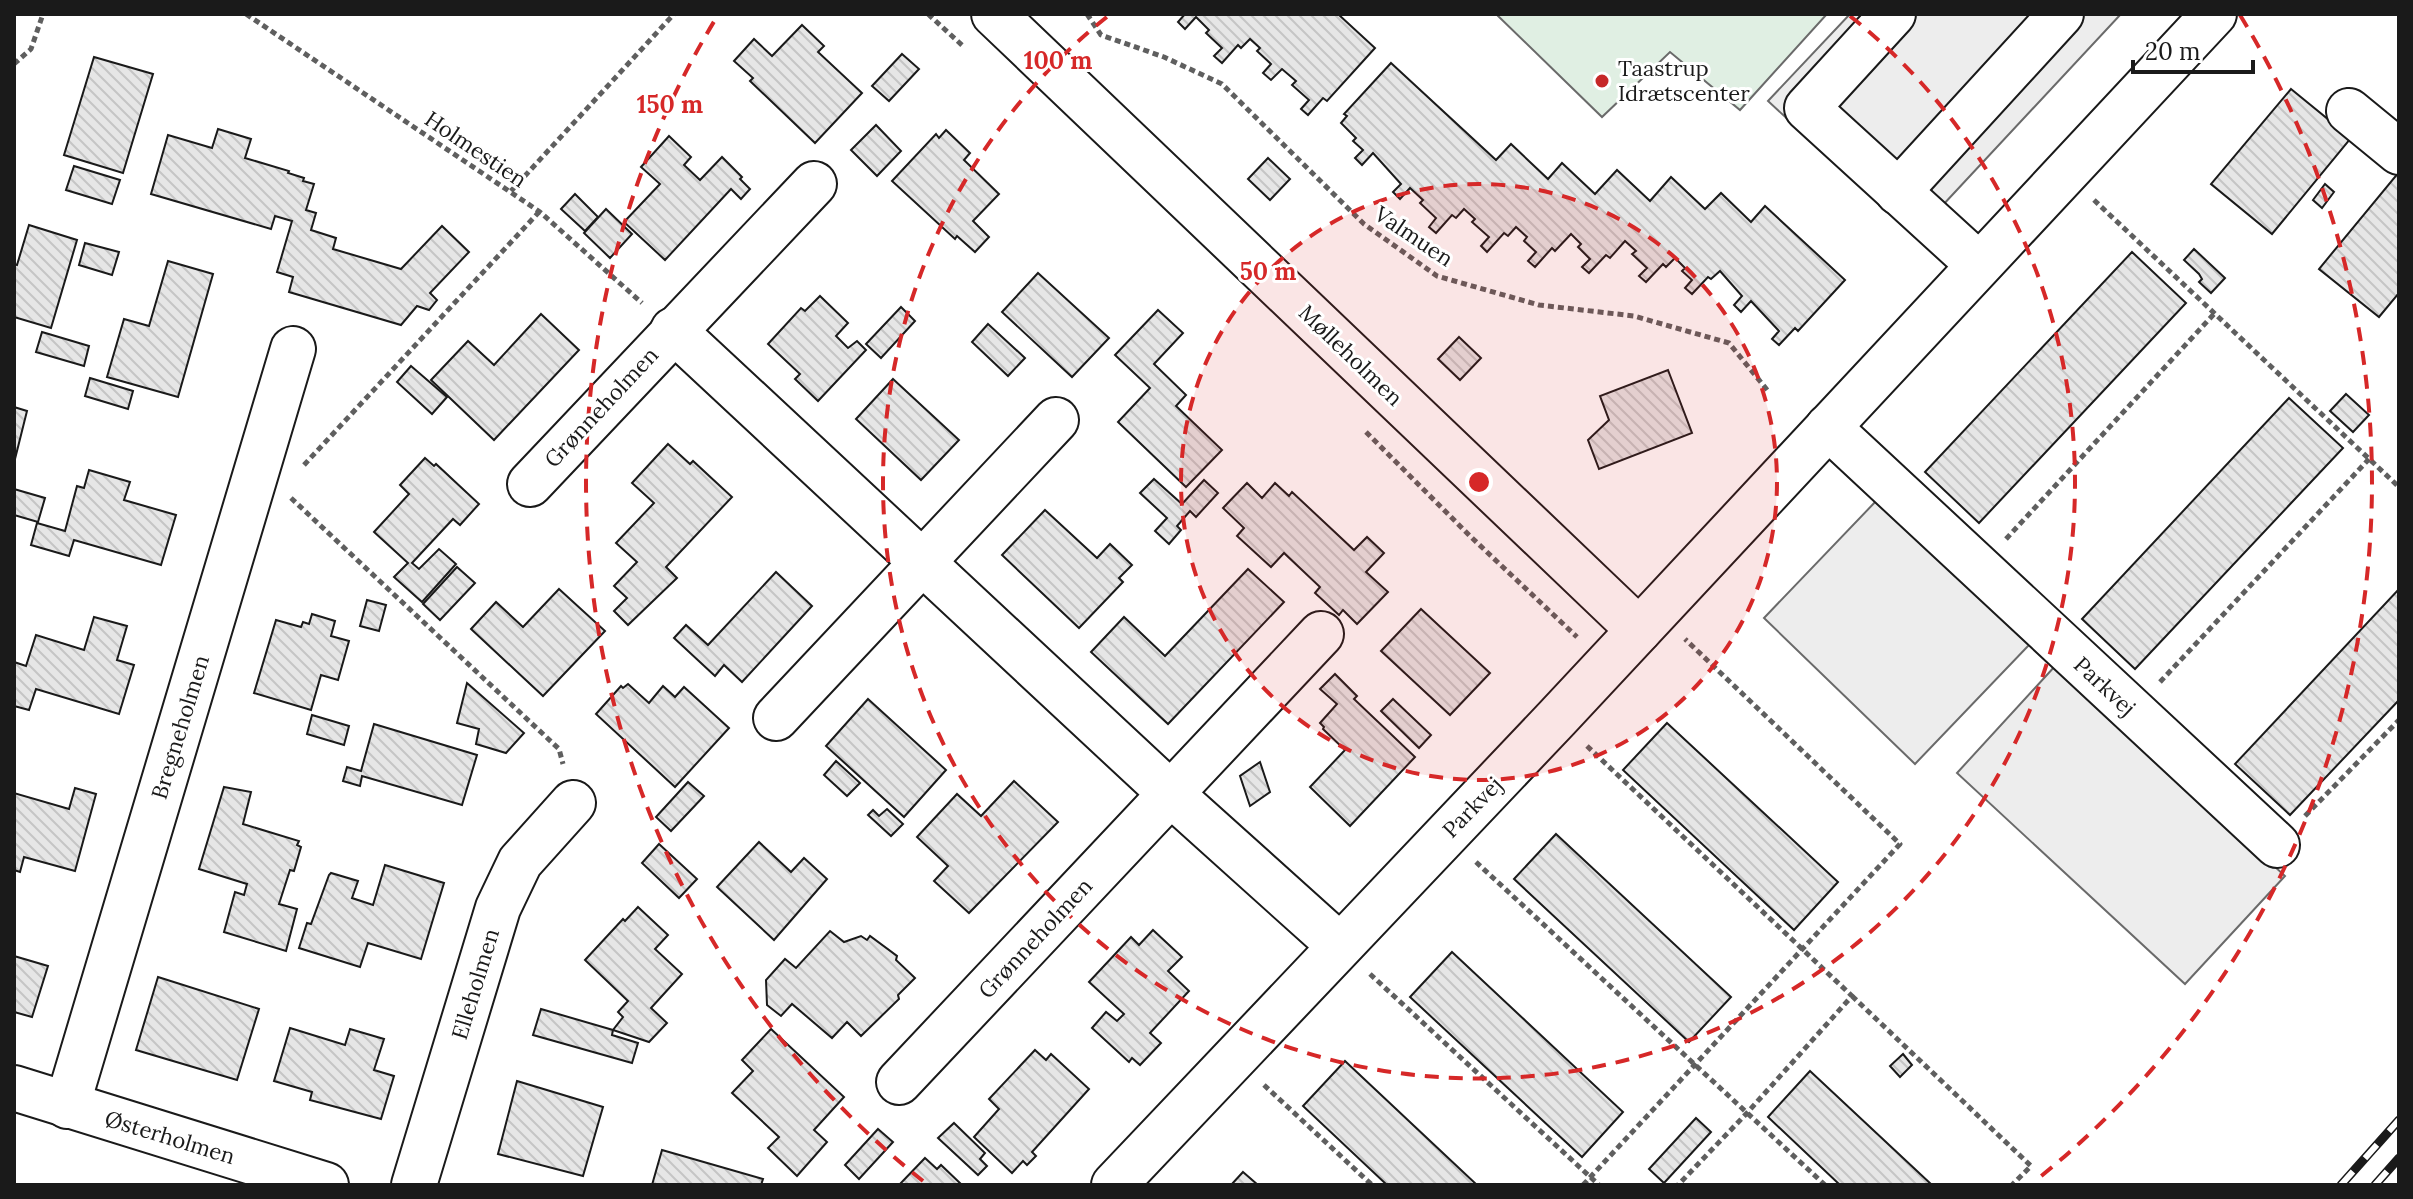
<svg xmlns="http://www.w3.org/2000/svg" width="2413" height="1199" font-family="Lora,serif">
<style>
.grass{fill:#e0efe3;stroke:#6a6a6a;stroke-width:2}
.parking{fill:#ededed;stroke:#6a6a6a;stroke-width:2}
.building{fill:url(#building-back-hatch);stroke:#1a1a1a;stroke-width:2}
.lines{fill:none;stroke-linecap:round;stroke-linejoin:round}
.minor-casing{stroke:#1a1a1a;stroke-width:48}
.path{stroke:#5f5f5f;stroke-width:5;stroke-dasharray:6 4;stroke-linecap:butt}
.minor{stroke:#fff;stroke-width:44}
.rail-casing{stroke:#1a1a1a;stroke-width:9}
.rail{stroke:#fff;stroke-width:6;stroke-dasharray:18;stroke-linecap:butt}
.ring{fill:none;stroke:#d62828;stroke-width:4;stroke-dasharray:14 10}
.poi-dot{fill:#c62828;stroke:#fff;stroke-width:3}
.labels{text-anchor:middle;stroke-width:6;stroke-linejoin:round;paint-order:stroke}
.poi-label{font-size:22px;fill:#1a1a1a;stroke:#fff;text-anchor:start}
.street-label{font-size:22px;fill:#1a1a1a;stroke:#fff}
.centre{fill:#d62828;stroke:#fff;stroke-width:4}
.ring-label{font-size:24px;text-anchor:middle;font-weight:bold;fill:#d62828;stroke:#fff;stroke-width:6;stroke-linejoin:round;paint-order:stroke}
</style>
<defs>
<pattern id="building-back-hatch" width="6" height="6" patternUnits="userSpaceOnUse" patternTransform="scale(2)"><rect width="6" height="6" fill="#e6e6e6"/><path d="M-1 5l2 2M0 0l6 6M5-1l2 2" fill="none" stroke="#c5c5c5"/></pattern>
</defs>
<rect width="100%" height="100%" fill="#fff"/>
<polygon class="grass" points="1496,14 1827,14 1740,110 1670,52 1602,117"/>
<g class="parking">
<polygon points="1850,14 2121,14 1914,236 1768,101"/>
<polygon points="1878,499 2029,645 1915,764 1764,618"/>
<polygon points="2056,665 2285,876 2185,984 1957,773"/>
</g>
<g class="building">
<polygon points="1185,14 1338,14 1375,48 1327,101 1323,98 1308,115 1301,109 1309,100 1292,85 1296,81 1282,69 1271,80 1263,73 1271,64 1257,51 1260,48 1250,39 1241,48 1238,45 1222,63 1214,56 1222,48 1206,33 1209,30 1196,17 1185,29 1178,22"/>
<polygon points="802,25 824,46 818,52 862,93 815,143 750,81 753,78 734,61 754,39 772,56"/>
<polygon points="902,54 919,69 889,101 872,86"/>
<polygon points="94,57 153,74 123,173 64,155"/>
<polygon points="1391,63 1496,160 1511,144 1548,179 1562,163 1595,194 1617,170 1650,201 1671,177 1705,209 1721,193 1751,222 1765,206 1845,280 1798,331 1795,328 1779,345 1772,339 1779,331 1751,301 1741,312 1734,305 1742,296 1720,271 1711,279 1708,277 1692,294 1685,288 1692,280 1682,271 1685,268 1675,258 1666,267 1663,264 1646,282 1639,276 1647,268 1632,254 1636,251 1625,241 1610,258 1606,255 1589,273 1582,267 1590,259 1578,247 1581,244 1571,234 1555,251 1552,248 1535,267 1528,261 1536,252 1524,241 1527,237 1516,227 1508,236 1504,233 1487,252 1481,246 1489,237 1472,222 1475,219 1464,209 1456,218 1452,215 1436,233 1429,227 1436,218 1420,203 1423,200 1410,188 1400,199 1393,192 1401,184 1373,153 1362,165 1355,158 1363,150 1353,141 1356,138 1341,123 1347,116 1344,114"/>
<polygon points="2291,89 2351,138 2272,234 2211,184"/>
<polygon points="876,125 901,151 877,176 851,150"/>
<polygon points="218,129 251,139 245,158 289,171 288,173 304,178 303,181 314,184 306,210 316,213 311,230 336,238 333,249 401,269 442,226 469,252 430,293 437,300 429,310 417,306 401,325 289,292 293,277 277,272 292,221 275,216 271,229 151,194 168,135 212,148"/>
<polygon points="946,130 970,153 964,160 999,194 973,221 989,237 975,252 957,236 955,239 892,181 936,134 939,138"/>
<polygon points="669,136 691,157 684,165 700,180 722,157 742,177 740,179 750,189 741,199 731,189 665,260 624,222 660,184 641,167"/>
<polygon points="1268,158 1290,179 1270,200 1248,179"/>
<polygon points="74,166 120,180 112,204 66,190"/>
<polygon points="2399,172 2399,293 2379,317 2319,269"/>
<polygon points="2325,184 2334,192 2322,208 2313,200"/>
<polygon points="575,194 598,217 585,231 561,209"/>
<polygon points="606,209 632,234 610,258 584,233"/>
<polygon points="29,225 77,240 51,328 14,317 14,264 17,265"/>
<polygon points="85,243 119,252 112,275 79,265"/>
<polygon points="2194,249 2225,278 2211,293 2199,282 2202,279 2199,274 2184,260"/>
<polygon points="2132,252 2186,303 1979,523 1925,472"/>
<polygon points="168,261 213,274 178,397 107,377 124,319 149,326"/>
<polygon points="1038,273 1109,338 1072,377 1002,312"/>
<polygon points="820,296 848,323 836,336 848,348 857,341 866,350 818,401 795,379 800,374 768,344 801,308 805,311"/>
<polygon points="901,307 915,321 881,358 866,344"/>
<polygon points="1158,310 1183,333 1154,364 1186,395 1176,406 1222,450 1186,487 1118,422 1150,388 1115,355"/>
<polygon points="541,314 579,350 494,440 431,380 468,341 494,365"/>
<polygon points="988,324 1025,358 1008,376 972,342"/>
<polygon points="42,332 89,346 84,366 36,352"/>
<polygon points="1459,337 1481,358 1460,380 1438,359"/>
<polygon points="411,366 447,397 432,414 397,382"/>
<polygon points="1668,370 1692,433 1599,469 1588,440 1609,420 1600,396"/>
<polygon points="90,378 133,391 128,409 85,396"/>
<polygon points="893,379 959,440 921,480 856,419"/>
<polygon points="2346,394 2369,415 2353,432 2330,411"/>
<polygon points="2289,398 2343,448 2135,669 2082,619"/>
<polygon points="14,407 27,411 14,463"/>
<polygon points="668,444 690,464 693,461 732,497 666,567 677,578 628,625 614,611 627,598 614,586 637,562 616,543 654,503 632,483"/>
<polygon points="425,458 434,466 436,464 479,504 460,525 453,519 412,563 419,569 439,549 456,564 422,602 394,577 408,563 374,532 409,494 400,485"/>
<polygon points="89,470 130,482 124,500 176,515 161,565 74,540 69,556 31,545 37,523 65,531 77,486 84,488"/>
<polygon points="1154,479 1182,504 1204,480 1218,493 1196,517 1190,511 1177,526 1181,530 1169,544 1155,531 1167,518 1140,493"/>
<polygon points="1247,483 1262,498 1275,483 1289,496 1292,492 1354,550 1367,537 1384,553 1366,572 1388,592 1357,624 1343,610 1339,615 1315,593 1320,587 1284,553 1271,567 1237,536 1244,528 1223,508"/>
<polygon points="14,489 45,498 38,522 14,515"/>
<polygon points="1045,510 1097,558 1110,544 1132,565 1119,578 1123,582 1079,628 1002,555"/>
<polygon points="457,567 475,583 440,620 423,604"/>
<polygon points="1248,569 1284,602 1168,724 1091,652 1124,617 1165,656"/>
<polygon points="776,572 812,606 742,682 724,665 715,676 674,638 686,625 708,645"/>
<polygon points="559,589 605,631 543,696 471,629 496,602 523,627"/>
<polygon points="2399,589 2399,700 2290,815 2235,764"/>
<polygon points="367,600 386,605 379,631 360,626"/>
<polygon points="1421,609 1490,673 1450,715 1381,651"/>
<polygon points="312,614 335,621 331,636 349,641 338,680 321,675 311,710 254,693 276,620 301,627 303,622 309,624"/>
<polygon points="94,617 127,626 117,660 134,665 119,714 36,689 29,710 14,706 14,662 26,666 36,635 84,650"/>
<polygon points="1335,674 1357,696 1354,699 1415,757 1350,826 1310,787 1345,750 1323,729 1324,727 1320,723 1337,704 1320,689"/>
<polygon points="467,683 524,733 506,753 476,744 479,729 457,723"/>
<polygon points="628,684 649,703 663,686 675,697 684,687 729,728 675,787 596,714 621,686 623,688"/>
<polygon points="868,699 946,770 904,817 826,746"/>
<polygon points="1393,699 1431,735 1419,748 1381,711"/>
<polygon points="312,715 349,726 344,745 307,734"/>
<polygon points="1667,723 1838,882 1794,930 1623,770"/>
<polygon points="374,724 477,755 462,805 362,776 360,786 343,781 347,767 361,771"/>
<polygon points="836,761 860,783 847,796 824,775"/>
<polygon points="1260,762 1270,792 1250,806 1240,776"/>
<polygon points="1014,781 1058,822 969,913 934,881 948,866 917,837 957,794 981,816"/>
<polygon points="688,782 704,796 671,831 656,817"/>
<polygon points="224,787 251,792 243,824 299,841 297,845 301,847 294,871 290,870 279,904 297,909 286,951 224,932 235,892 244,895 247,884 199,869"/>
<polygon points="75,788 96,794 75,871 24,857 20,872 14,870 14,793 69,809"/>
<polygon points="887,809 903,824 891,836 868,815 873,810 879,816"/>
<polygon points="1556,834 1731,997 1689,1042 1514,879"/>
<polygon points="759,842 791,872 804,858 827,879 774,940 717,887"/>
<polygon points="659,844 697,879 679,898 642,863"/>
<polygon points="385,865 444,883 421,959 368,943 360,967 299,948 307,923 311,924 329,875 331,873 358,881 352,898 373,905"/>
<polygon points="638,907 668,935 655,949 682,974 651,1008 667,1023 649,1042 613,1030 623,1017 618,1012 628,1001 585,960 623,919 625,921"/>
<polygon points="1153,930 1182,957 1168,971 1189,991 1150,1033 1161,1043 1140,1065 1132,1058 1129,1062 1092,1028 1106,1012 1117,1021 1124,1014 1089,982 1131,937 1139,945"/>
<polygon points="830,931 844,942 861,936 867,940 870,936 897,956 896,960 915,978 898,995 899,999 861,1036 847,1022 832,1038 792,1004 781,1016 767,1005 766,980 785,959 796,968"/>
<polygon points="1452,952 1623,1112 1582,1157 1410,997"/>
<polygon points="14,956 48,966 32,1017 14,1012"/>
<polygon points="158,977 259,1009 237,1080 136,1050"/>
<polygon points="541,1009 613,1030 612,1035 638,1043 632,1063 533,1035"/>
<polygon points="290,1028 345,1045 350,1029 384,1039 374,1070 394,1076 381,1119 310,1100 312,1092 274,1081"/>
<polygon points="771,1029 844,1097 814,1130 827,1142 797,1176 768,1148 779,1137 732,1093 753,1071 742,1060"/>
<polygon points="1035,1050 1046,1060 1051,1054 1089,1089 1032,1152 1036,1156 1027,1165 1023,1161 1012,1173 974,1137 999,1109 989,1099"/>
<polygon points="1903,1054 1912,1065 1900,1077 1890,1066"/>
<polygon points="1345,1061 1477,1185 1387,1185 1303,1106"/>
<polygon points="1810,1071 1932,1185 1840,1185 1768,1117"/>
<polygon points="517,1081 603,1107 583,1176 498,1154"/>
<polygon points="1696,1118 1711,1132 1664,1183 1649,1169"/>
<polygon points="954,1123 985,1153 980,1159 987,1166 978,1175 938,1138"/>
<polygon points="878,1129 893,1142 859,1179 845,1165"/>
<polygon points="662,1150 763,1179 761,1185 652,1185"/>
<polygon points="925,1158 937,1169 941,1165 962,1185 899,1185"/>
<polygon points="1243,1172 1258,1185 1231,1185"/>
</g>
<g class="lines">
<defs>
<g id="minor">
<polyline points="994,14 1639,630"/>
<polyline points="1893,14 1807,108 1979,265"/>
<polyline points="2349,111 2399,152"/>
<polyline points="1898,192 2061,14"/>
<polyline points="673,330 1171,794 1340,946"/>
<polyline points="1828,427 2277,845"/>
<polyline points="530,484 814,184"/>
<polyline points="776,718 1056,420"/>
<polyline points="899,1082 1321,634"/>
<polyline points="14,1088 326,1185"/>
<polyline points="67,1106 293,349"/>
<polyline points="414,1185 498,908 520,862 573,803"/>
<polyline points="1114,1185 1557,718 2214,14"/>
</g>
</defs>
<use href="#minor" class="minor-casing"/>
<g class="path">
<polyline points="246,14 540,212 642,303"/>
<polyline points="928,14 963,46"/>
<polyline points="1087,14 1101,35 1164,57 1222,84 1364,224 1437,276 1539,305 1634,316 1729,343 1768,391"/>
<polyline points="14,64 31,49 43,14"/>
<polyline points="511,191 674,14"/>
<polyline points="2094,200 2399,487"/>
<polyline points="1366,432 1470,536 1577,637"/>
<polyline points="304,465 539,212"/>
<polyline points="291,498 559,749 563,764"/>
<polyline points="2006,539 2214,314"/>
<polyline points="2160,682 2369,459"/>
<polyline points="1587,746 1852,996 1747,1113 1678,1185"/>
<polyline points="2305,816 2399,720"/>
<polyline points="1476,862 1825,1185"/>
<polyline points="1370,974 1599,1185"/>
<polyline points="1852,996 2031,1166 2012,1185"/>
<polyline points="1264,1085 1372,1185"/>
<polyline points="1583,1185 1900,844 1685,639"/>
</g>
<use href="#minor" class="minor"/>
<defs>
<g id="rail">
<polyline points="2341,1185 2399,1120"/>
<polyline points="2375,1185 2399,1158"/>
</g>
</defs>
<use href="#rail" class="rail-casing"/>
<use href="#rail" class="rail"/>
</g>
<circle cx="1479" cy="482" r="298" fill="#d62828" fill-opacity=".12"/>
<g class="ring">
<circle cx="1479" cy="482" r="298"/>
<path d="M1850 16A596 596 0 1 1 1108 16"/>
<path d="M923 1181A893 893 0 0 1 718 15M2240 15A893 893 0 0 1 2035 1181"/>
</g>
<circle class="poi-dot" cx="1602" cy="81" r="8"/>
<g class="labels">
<g class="poi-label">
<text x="1618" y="76">Taastrup<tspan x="1618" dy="25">Idrætscenter</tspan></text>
</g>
<g class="street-label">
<text transform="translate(476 149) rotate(34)" y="8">Holmestien</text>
<text transform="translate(1414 236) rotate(34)" y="8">Valmuen</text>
<text transform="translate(1351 355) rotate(44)" y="8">Mølleholmen</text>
<text transform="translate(601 407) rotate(-47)" y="8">Grønneholmen</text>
<text transform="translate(2105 686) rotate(43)" y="8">Parkvej</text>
<text transform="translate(180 727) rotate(-73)" y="8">Bregneholmen</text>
<text transform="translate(1472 807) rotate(-46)" y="8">Parkvej</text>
<text transform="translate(1035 938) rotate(-47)" y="8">Grønneholmen</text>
<text transform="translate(475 984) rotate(-73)" y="8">Elleholmen</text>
<text transform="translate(170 1137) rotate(17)" y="8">Østerholmen</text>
</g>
</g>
<circle cx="1479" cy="482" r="12" class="centre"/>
<g class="ring-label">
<text x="1058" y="69">100 m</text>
<text x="670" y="113">150 m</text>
<text x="1268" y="280">50 m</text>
</g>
<rect width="2413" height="1199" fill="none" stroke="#1a1a1a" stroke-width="32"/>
<path d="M2133 60v12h120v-12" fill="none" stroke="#1a1a1a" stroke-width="4"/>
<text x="2145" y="60" font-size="24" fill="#1a1a1a" stroke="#ffffff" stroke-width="6" paint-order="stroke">20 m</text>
</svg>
